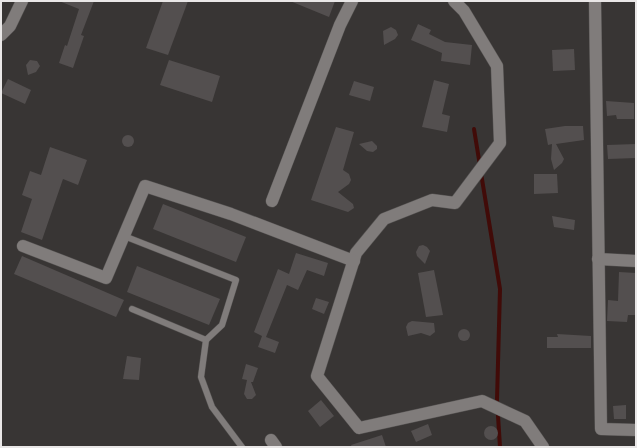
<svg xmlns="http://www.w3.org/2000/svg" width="637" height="448" font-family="'Asap Condensed',sans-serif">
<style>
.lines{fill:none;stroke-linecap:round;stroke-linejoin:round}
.stream{stroke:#410b08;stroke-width:4}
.building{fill:#534f4f}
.lane-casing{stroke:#545251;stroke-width:7}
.street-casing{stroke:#545251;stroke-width:13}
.lane{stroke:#807c7b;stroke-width:6}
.street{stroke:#807c7b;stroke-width:12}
</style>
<rect width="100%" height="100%" fill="#383534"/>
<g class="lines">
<g class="stream">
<polyline points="474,129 480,166"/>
<polyline points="481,173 500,289 497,400 500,447"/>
</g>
</g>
<g class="building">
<polygon points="59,1 94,1 81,35 84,36 73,68 59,63 65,45 67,46 79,9"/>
<polygon points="163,1 188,1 168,55 146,48"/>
<polygon points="290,1 335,1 329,17"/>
<polygon points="418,24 431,30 429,34 445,42 472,45 470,65 441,61 442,53 411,40"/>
<polygon points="391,27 396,30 398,35 395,39 384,45 383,31"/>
<polygon points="574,49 575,70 553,71 552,50"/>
<polygon points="30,60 37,61 40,66 36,72 28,75 26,65"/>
<polygon points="169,60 220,76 212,102 160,85"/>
<polygon points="8,79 31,90 25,104 1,93"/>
<polygon points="434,80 449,84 442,114 450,116 447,132 422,127"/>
<polygon points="354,81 374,87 370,101 349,95"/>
<polygon points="606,101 634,103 634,119 617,119 616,115 607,116"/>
<polygon points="565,126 583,126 584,140 556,144 564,159 562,163 554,170 551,159 552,144 548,145 545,129"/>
<polygon points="336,127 354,132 343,170 349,174 351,180 349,184 338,192 353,204 354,208 348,212 311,200"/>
<circle cx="128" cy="141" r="6"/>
<polygon points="372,141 377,146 377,149 373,152 367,151 359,144"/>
<polygon points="636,144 636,158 608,159 607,145"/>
<polygon points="50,147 87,160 78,185 63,179 42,240 21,232 32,199 22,195 30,171 41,175"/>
<polygon points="534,174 557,174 558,193 534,194"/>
<polygon points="163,204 246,237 236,262 153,229"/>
<polygon points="552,216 575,220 574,230 554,227"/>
<polygon points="423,245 427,247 430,251 425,264 417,256 416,252 419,246"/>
<polygon points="296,253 328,263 324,276 307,270 298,290 287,285 266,337 279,342 275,353 258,347 262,336 254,332 278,269 289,274"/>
<polygon points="22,256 124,300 116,317 14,274"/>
<polygon points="137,266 220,299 209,325 127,292"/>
<polygon points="434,270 443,315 426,317 418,273"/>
<polygon points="619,272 636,273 636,315 628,315 627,322 607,321 608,300 618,301"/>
<polygon points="316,298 329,302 324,314 312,309"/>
<polygon points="412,321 434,323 435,332 430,336 421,333 408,336 406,327 408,323"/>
<circle cx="464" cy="335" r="6"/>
<polygon points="557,334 591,336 591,348 547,348 547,337 558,337"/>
<polygon points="127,356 141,358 139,380 123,379"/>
<polygon points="246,364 258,368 253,382 251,382 256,395 252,399 247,399 244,394 247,380 242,379"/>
<polygon points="321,400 334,416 320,427 308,411"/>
<polygon points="626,405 626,419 614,419 613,406"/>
<polygon points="428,424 432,435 416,442 411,431"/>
<circle cx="491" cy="433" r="7"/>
<polygon points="382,435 386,447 352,447 351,445"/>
</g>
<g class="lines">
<defs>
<g id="lane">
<polyline points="124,236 236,280 222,325 206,340"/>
<polyline points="132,309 206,340 201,377 212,407 242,447"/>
</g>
<g id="street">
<polyline points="454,1 464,11 497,66 500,143 455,203 432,200 384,219 356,253 317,376 359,428 482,401 525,421 543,447"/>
<polyline points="595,1 601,429 636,430"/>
<polyline points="1,35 10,26 22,1"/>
<polyline points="272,201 340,25 352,1"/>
<polyline points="23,246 106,278 145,186 231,214 354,261"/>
<polyline points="598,259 636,261"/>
<polyline points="271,440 276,447"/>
</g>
</defs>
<use href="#lane" class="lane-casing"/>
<use href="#street" class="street-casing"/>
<use href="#lane" class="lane"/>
<use href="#street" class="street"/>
</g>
<rect width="637" height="448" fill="none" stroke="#e9e7e7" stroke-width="4"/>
</svg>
